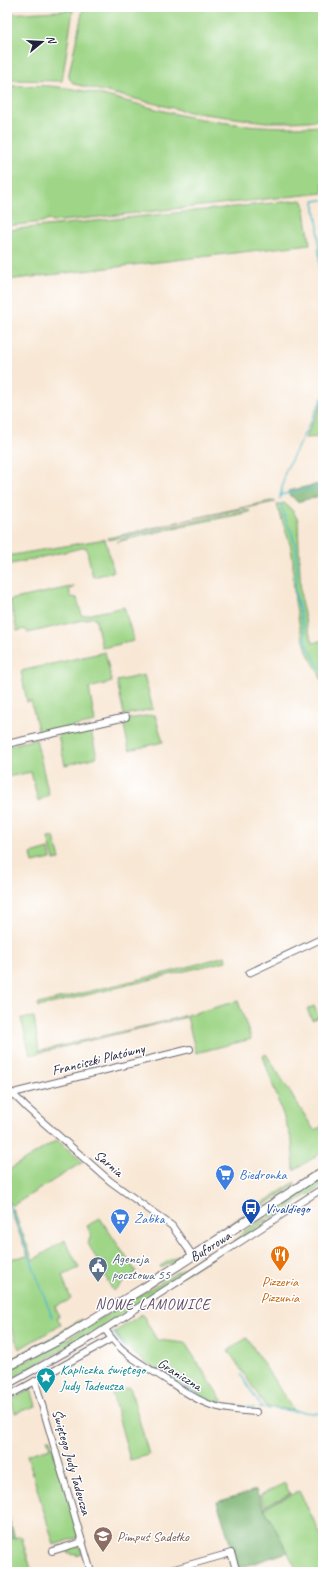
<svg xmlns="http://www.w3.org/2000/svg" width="330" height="1579" font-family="Caveat,sans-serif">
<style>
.green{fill:#9fd587;stroke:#607c61}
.forest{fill:#7fb674;stroke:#506c58}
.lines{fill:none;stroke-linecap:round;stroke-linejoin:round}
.stream{stroke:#4eb9ca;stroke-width:1.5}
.street-casing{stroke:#6d6771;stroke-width:8}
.secondary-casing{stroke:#6d6771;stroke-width:10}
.street{stroke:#fff;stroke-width:6}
.secondary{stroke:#fff;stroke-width:8}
.labels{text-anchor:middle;stroke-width:3;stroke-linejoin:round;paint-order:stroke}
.street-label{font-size:14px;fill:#22223b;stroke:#fff}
.shop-label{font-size:14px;fill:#366cbe;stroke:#fff;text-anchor:start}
.transit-label{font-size:14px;fill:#164399;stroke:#fff;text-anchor:start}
.service-label{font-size:14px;fill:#4e5e75;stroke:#fff;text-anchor:start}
.food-label{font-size:14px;fill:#c56008;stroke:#fff}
.culture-label{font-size:14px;fill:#0d838f;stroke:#fff;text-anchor:start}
.education-label{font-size:14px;fill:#785e54;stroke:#fff;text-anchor:start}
.neighbourhood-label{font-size:15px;letter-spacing:1px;fill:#614d6a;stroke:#fff}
</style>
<rect width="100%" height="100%" fill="#fff"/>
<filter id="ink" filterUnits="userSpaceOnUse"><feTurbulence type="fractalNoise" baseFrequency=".025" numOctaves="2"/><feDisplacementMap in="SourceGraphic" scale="8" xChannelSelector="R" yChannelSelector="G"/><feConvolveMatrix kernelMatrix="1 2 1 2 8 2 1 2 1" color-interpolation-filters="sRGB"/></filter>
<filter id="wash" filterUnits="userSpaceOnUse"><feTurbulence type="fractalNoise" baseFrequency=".012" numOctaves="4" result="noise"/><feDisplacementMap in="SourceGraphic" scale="16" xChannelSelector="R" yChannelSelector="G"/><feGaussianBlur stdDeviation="0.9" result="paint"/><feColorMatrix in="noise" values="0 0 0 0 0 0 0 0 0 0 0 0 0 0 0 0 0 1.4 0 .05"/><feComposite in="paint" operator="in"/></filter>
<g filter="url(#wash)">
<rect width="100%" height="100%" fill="#f8e7d4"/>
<g class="green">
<polygon points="105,7 320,7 323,16 323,120 291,122 266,122 189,112 74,84 69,78 69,73 83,9"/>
<polygon points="73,10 62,81 7,80 7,14"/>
<path d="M7,86c14,0 29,-1 43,0 44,4 87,19 130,29 44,10 98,14 143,11v67l-271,29 -3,-3 -7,3 -35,4z"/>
<polygon points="302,200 304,204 310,244 7,280 7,230"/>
<polygon points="323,401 323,437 305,438"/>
<polygon points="275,500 275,502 192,519 109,540 108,538"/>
<polygon points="284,503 292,510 298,520 301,601 307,627 313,643 323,640 323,684 318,671 308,654 300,628 295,601 293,578 293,560 291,547 277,505"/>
<polygon points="249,510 250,512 178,527 117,542 119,540 131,536 217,516"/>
<polygon points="105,539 114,572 93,577 86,547 7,565 7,556"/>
<polygon points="75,586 69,590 71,597 77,598 82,616 124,607 134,641 102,648 95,617 28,633 25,629 17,631 10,600"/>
<polygon points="105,652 112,682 89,688 95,722 39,734 31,701 27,702 21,671"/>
<polygon points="144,675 153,709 124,715 117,681"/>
<polygon points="151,715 155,715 163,742 129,750 123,720"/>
<polygon points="90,727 97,757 65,765 58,735"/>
<polygon points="36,739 49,795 38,801 31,772 7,777 7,746"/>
<polygon points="54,837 60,859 54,860 48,838"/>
<polygon points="49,849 51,859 33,863 31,854"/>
<polygon points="225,956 226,961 38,1007 38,1004 177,970"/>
<polygon points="238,1001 251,1039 196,1053 187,1017 30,1055 21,1018 34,1017 39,1051 162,1022"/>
<polygon points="314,1006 319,1017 312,1020 307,1009"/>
<polygon points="266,1054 314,1130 323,1126 323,1152 294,1170 292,1141 263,1056"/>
<polygon points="57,1140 83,1162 12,1206 10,1202 7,1203 7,1171"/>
<polygon points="323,1176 323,1185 273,1218 268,1217 266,1214 277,1205"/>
<polygon points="295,1182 294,1186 209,1240 208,1238"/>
<polygon points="10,1209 13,1209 33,1260 65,1240 79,1268 62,1276 71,1299 55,1307 59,1316 57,1317 61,1325 19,1349 7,1317 7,1259 28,1256"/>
<polygon points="100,1218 136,1272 113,1291 88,1243 91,1235 87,1226"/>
<polygon points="264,1219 269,1220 234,1243 243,1232"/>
<polygon points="210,1251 212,1257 95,1331 7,1381 7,1371 54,1347 186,1267 187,1268 187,1266"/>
<path d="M184,1252c-3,8 -15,12 -23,16l-1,-2z"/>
<path d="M142,1314l15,26 28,3 38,59h-10l-32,-19v2c-24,-15 -51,-29 -66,-53z"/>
<polygon points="82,1319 82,1321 48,1342 7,1363 7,1361 47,1340"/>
<polygon points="247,1338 293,1410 266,1407 228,1350"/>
<polygon points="130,1387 149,1455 130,1460 112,1393"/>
<polygon points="31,1389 36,1406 15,1413 11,1400"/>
<polygon points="47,1439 50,1439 79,1537 54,1545 27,1455 50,1448"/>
<polygon points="285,1483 290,1494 265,1506 260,1495"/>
<polygon points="299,1491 323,1539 323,1572 298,1572 264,1508"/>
<polygon points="21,1536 32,1572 7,1572 7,1540"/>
<polygon points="79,1544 82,1554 77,1556 77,1554 72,1555 71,1553 68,1554 66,1548"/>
</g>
<g class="forest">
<polygon points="323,483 323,495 297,502 293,497 290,496 288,491"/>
<polygon points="256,1490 264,1508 288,1552 242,1567 238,1567 217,1502"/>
<polygon points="7,1512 15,1538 7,1540"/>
</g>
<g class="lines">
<g class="stream">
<polyline points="323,200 314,201 318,227 320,278 323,290"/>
<polyline points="280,495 323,486"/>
<polyline points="280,499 285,472 323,397"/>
<polyline points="281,504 284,516 292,534 296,548 297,571 295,592 305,634 307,645 323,673"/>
<polyline points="7,1201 16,1221 52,1317"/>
<polyline points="113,1332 125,1348"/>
<polyline points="159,1371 180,1384"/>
<polyline points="241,1375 262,1408"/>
<polyline points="184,1387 203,1398"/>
<polyline points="210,1401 226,1405 254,1408"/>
<polyline points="259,1408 270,1409"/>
<polyline points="274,1409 323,1414"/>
</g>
</g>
</g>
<g filter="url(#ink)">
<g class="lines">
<defs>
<g id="street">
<polyline points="7,744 126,717"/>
<polyline points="249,973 323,938"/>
<polyline points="7,1088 27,1108 110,1181 172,1226 193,1256"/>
<polyline points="13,1095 17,1092 190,1049"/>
<path d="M105,1329c16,26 41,37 66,54 13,8 25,17 40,22 14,5 30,6 45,7"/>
<polyline points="35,1381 91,1572"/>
<polyline points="7,1385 91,1338 323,1188"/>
<polyline points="8,1396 111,1339"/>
<polyline points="52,1551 82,1542"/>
<polyline points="164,1572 231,1553 237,1572"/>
</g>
<polyline id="secondary" points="7,1367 61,1339 145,1287 323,1171"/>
</defs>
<use href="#street" class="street-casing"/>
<use href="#secondary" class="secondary-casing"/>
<use href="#street" class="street"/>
<use href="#secondary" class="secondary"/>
</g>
</g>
<defs>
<symbol id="supermarket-pin" viewBox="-11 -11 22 30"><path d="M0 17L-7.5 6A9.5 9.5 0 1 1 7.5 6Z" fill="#3f7fe0" stroke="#fff"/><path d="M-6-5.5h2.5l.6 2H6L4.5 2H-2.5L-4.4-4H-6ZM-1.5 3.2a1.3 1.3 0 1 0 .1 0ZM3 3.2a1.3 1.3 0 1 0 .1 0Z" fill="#fff"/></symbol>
<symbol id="bus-pin" viewBox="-11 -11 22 30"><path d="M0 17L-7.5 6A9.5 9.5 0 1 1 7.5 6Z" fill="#1a4fb4" stroke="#fff"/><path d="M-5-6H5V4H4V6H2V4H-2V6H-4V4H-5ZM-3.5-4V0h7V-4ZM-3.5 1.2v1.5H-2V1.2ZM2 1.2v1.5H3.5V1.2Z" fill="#fff"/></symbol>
<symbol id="restaurant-pin" viewBox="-11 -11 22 30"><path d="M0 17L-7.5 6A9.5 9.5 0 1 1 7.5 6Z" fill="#e8710a" stroke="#fff"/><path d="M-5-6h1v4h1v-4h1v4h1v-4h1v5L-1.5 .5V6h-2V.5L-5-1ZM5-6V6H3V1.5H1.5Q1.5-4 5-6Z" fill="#fff"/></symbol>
<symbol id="civic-pin" viewBox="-11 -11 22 30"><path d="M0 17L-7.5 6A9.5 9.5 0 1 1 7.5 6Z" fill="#5c6f8a" stroke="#fff"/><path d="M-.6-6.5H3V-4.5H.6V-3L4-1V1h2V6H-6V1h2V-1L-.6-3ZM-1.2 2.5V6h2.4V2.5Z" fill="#fff"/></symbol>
<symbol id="sight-pin" viewBox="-11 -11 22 30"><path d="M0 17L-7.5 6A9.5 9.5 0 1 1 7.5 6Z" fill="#0f9aa8" stroke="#fff"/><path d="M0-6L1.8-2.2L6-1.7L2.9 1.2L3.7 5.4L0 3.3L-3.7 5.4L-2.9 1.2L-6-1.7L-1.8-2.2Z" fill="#fff"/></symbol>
<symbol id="school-pin" viewBox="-11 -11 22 30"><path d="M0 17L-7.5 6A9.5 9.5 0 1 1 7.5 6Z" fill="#8d6e63" stroke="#fff"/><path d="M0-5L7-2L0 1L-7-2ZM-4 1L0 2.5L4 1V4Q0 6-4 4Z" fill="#fff"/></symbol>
</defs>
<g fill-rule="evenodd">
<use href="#supermarket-pin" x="214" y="1163" width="22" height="30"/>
<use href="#bus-pin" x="240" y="1197" width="22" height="30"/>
<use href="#supermarket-pin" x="109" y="1207" width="22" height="30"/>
<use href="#restaurant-pin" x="269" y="1244" width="22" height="30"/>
<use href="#civic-pin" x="87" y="1255" width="22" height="30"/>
<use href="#sight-pin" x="35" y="1366" width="22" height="30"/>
<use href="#school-pin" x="92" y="1525" width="22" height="30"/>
</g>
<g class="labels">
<g class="street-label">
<text transform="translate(98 1059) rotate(-14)" y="5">Franciszki Platówny</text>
<text transform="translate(109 1163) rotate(40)" y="5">Sarnia</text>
<text transform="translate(210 1246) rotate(-32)" y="5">Buforowa</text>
<text transform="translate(180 1374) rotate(32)" y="5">Graniczna</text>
<text transform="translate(72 1462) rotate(74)" y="5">Świętego Judy Tadeusza</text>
</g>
<g class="shop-label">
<text x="239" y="1179">Biedronka</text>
<text x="134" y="1223">Żabka</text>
</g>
<g class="transit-label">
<text x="265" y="1213">Vivaldiego</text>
</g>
<g class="service-label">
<text x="112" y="1263">Agencja<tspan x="112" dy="16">pocztowa 55</tspan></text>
</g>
<g class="food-label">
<text x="280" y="1286">Pizzeria<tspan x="280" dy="16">Pizzunia</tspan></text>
</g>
<g class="culture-label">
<text x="60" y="1374">Kapliczka świętego<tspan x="60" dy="16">Judy Tadeusza</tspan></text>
</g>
<g class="education-label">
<text x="117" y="1541">Pimpuś Sadełko</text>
</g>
<g class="neighbourhood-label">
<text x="153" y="1309">NOWE LAMOWICE</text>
</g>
</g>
<rect width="330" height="1579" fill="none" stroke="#fff" stroke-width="24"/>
<g transform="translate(42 42) rotate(72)" stroke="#ffffff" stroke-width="3" paint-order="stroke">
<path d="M0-3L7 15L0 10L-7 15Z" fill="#22223b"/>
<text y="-6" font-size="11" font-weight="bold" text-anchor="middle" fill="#22223b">N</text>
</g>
</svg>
